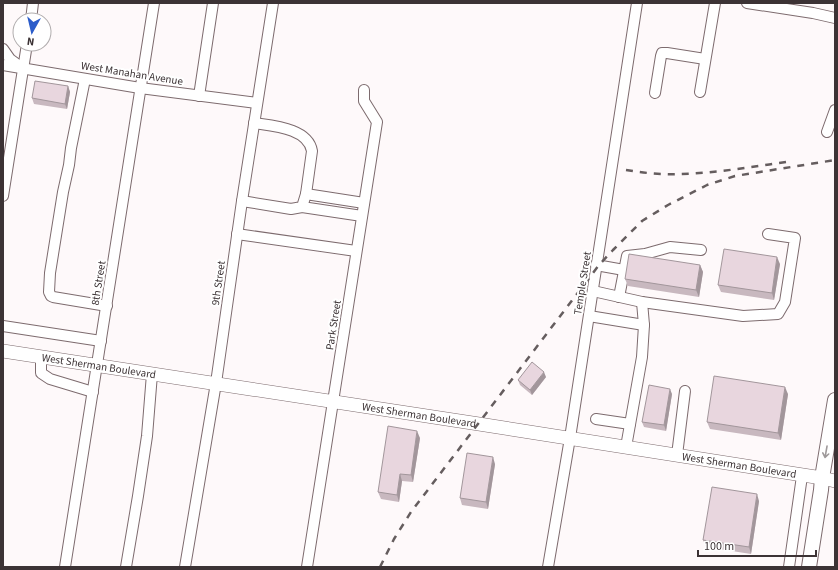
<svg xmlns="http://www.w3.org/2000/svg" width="838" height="570" font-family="'Source Sans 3',sans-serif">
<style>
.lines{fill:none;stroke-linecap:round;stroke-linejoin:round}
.minor-casing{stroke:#7d6b6e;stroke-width:12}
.major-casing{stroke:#7d6b6e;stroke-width:14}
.highway-casing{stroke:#7d6b6e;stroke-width:16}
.minor{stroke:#fff;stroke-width:10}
.major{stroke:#fff;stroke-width:13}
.highway{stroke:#fff;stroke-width:14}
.rail{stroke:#655d5e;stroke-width:2.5;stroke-dasharray:7 7;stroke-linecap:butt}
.wall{fill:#c8b8bf}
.shaded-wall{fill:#a2969b}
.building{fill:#e8d6de;stroke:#a2969b}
.oneway{stroke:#9e999a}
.labels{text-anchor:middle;stroke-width:4;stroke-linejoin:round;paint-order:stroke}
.street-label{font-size:11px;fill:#3c3335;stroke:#fff}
</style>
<rect width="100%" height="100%" fill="#fef9fa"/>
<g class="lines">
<defs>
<g id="minor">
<polyline points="747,3 813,13 835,18"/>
<polyline points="31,20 33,3"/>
<polyline points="3,49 10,59 21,67"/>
<polyline points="3,65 140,88 257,103"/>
<polyline points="85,79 71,148 69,165 63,192 50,273 49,292 51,296 53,297 107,306"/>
<polyline points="700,92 715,3"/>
<polyline points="655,93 661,56 662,53 667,53 705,59"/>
<polyline points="199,96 213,3"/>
<path d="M254,123c19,3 54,5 58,28l-6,43"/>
<polyline points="827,132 835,110"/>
<polyline points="3,196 27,44"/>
<polyline points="242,201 291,209 302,207 306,194 364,203"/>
<polyline points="302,207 362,216"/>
<polyline points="237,234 356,251"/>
<polyline points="596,265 624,270"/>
<polyline points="593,291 642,302 743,316 778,314 785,302 795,238 768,234"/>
<polyline points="619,297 627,256 645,254 670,247 701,250"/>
<polyline points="589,316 644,325"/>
<polyline points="3,326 101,341"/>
<polyline points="41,357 41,373 50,379 93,392"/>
<polyline points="596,419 630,424"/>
<polyline points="626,447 642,357 644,325 642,302"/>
<polyline points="677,455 685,391"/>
<polyline points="65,567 154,3"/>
<polyline points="126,567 138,496 147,436 152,374"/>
<polyline points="185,567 216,383 242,201 273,3"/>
<polyline points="307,567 377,122 364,101 364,90"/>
<polyline points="548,567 570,438 637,3"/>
<polyline points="789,567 802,476"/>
</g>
<g id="major">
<path id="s1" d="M3,351l476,73 343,54 13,3"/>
</g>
<polyline id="highway" points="809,567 821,490 822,478 835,400"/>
</defs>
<use href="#minor" class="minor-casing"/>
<use href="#major" class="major-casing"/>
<use href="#highway" class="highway-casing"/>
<use href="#minor" class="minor"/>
<use href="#major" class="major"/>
<use href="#highway" class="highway"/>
<g class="rail">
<path d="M626,170c18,3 37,5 55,4 35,-1 70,-7 105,-12"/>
<polyline points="380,567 394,539 411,512 599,265 613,250 642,221 668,205 707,185 735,176 835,160"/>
</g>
</g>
<g class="wall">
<polygon points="68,86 70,92 67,109 34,104 32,98"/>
<polygon points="780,264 774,300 721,292 718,285"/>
<polygon points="700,265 703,272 699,297 628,286 625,279"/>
<polygon points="546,377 532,395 520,385 518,380"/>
<polygon points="672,394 666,431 644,427 642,422"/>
<polygon points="788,394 781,440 710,429 707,422"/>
<polygon points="420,438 413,482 402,481 399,502 381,499 378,492"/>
<polygon points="495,464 488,509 462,505 460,498"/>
<polygon points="759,501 751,554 706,547 703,540"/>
</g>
<g class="shaded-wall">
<polygon points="68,86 70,92 67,109 65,104"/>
<polygon points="777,257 780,264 774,300 772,293"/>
<polygon points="700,265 703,272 699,297 696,290"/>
<polygon points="544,372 546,377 532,395 530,390"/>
<polygon points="785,387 788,394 781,440 778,433"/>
<polygon points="670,389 672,394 666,431 664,425"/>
<polygon points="417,431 420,438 413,482 411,475"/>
<polygon points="493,457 495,464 488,509 486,502"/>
<polygon points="400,474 402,481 399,502 397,495"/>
<polygon points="757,494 759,501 751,554 749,547"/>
</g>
<g class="building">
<polygon points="35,81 68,86 65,104 32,98"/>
<polygon points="724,249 777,257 772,293 718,285"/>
<polygon points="629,254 700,265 696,290 625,279"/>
<polygon points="532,362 544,372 530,390 518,380"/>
<polygon points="714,376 785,387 778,433 707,422"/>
<polygon points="649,385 670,389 664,425 642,422"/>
<polygon points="388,426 417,431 411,475 400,474 397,495 378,492"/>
<polygon points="467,453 493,457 486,502 460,498"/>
<polygon points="712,487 757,494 749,547 703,540"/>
</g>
<defs><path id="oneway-shaft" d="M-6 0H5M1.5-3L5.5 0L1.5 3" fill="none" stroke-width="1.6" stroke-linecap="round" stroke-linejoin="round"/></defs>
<use class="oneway" href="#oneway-shaft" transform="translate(826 452) rotate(100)"/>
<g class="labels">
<g class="street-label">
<text transform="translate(132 73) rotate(9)" y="4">West Manahan Avenue</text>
<text transform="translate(98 283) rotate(-81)" y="4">8th Street</text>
<text transform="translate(218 283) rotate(-82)" y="4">9th Street</text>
<text transform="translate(582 283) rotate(-81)" y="4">Temple Street</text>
<text transform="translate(333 325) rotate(-81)" y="4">Park Street</text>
<text dy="4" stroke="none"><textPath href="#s1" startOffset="97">West Sherman Boulevard</textPath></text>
<text dy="4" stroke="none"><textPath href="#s1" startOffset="421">West Sherman Boulevard</textPath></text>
<text dy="4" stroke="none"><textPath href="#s1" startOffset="745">West Sherman Boulevard</textPath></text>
</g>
</g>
<rect width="838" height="570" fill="none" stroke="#3c3335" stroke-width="8"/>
<g transform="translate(32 32) rotate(188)"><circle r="19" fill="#ffffff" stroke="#b1adae"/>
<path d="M0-3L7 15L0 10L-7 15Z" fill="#2b5cca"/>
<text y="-6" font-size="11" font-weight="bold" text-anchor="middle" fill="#3c3335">N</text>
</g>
<path d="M698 550v6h118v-6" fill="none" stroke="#3c3335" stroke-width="2"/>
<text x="704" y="550" font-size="12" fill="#3c3335" stroke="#ffffff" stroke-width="3" paint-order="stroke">100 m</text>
</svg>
